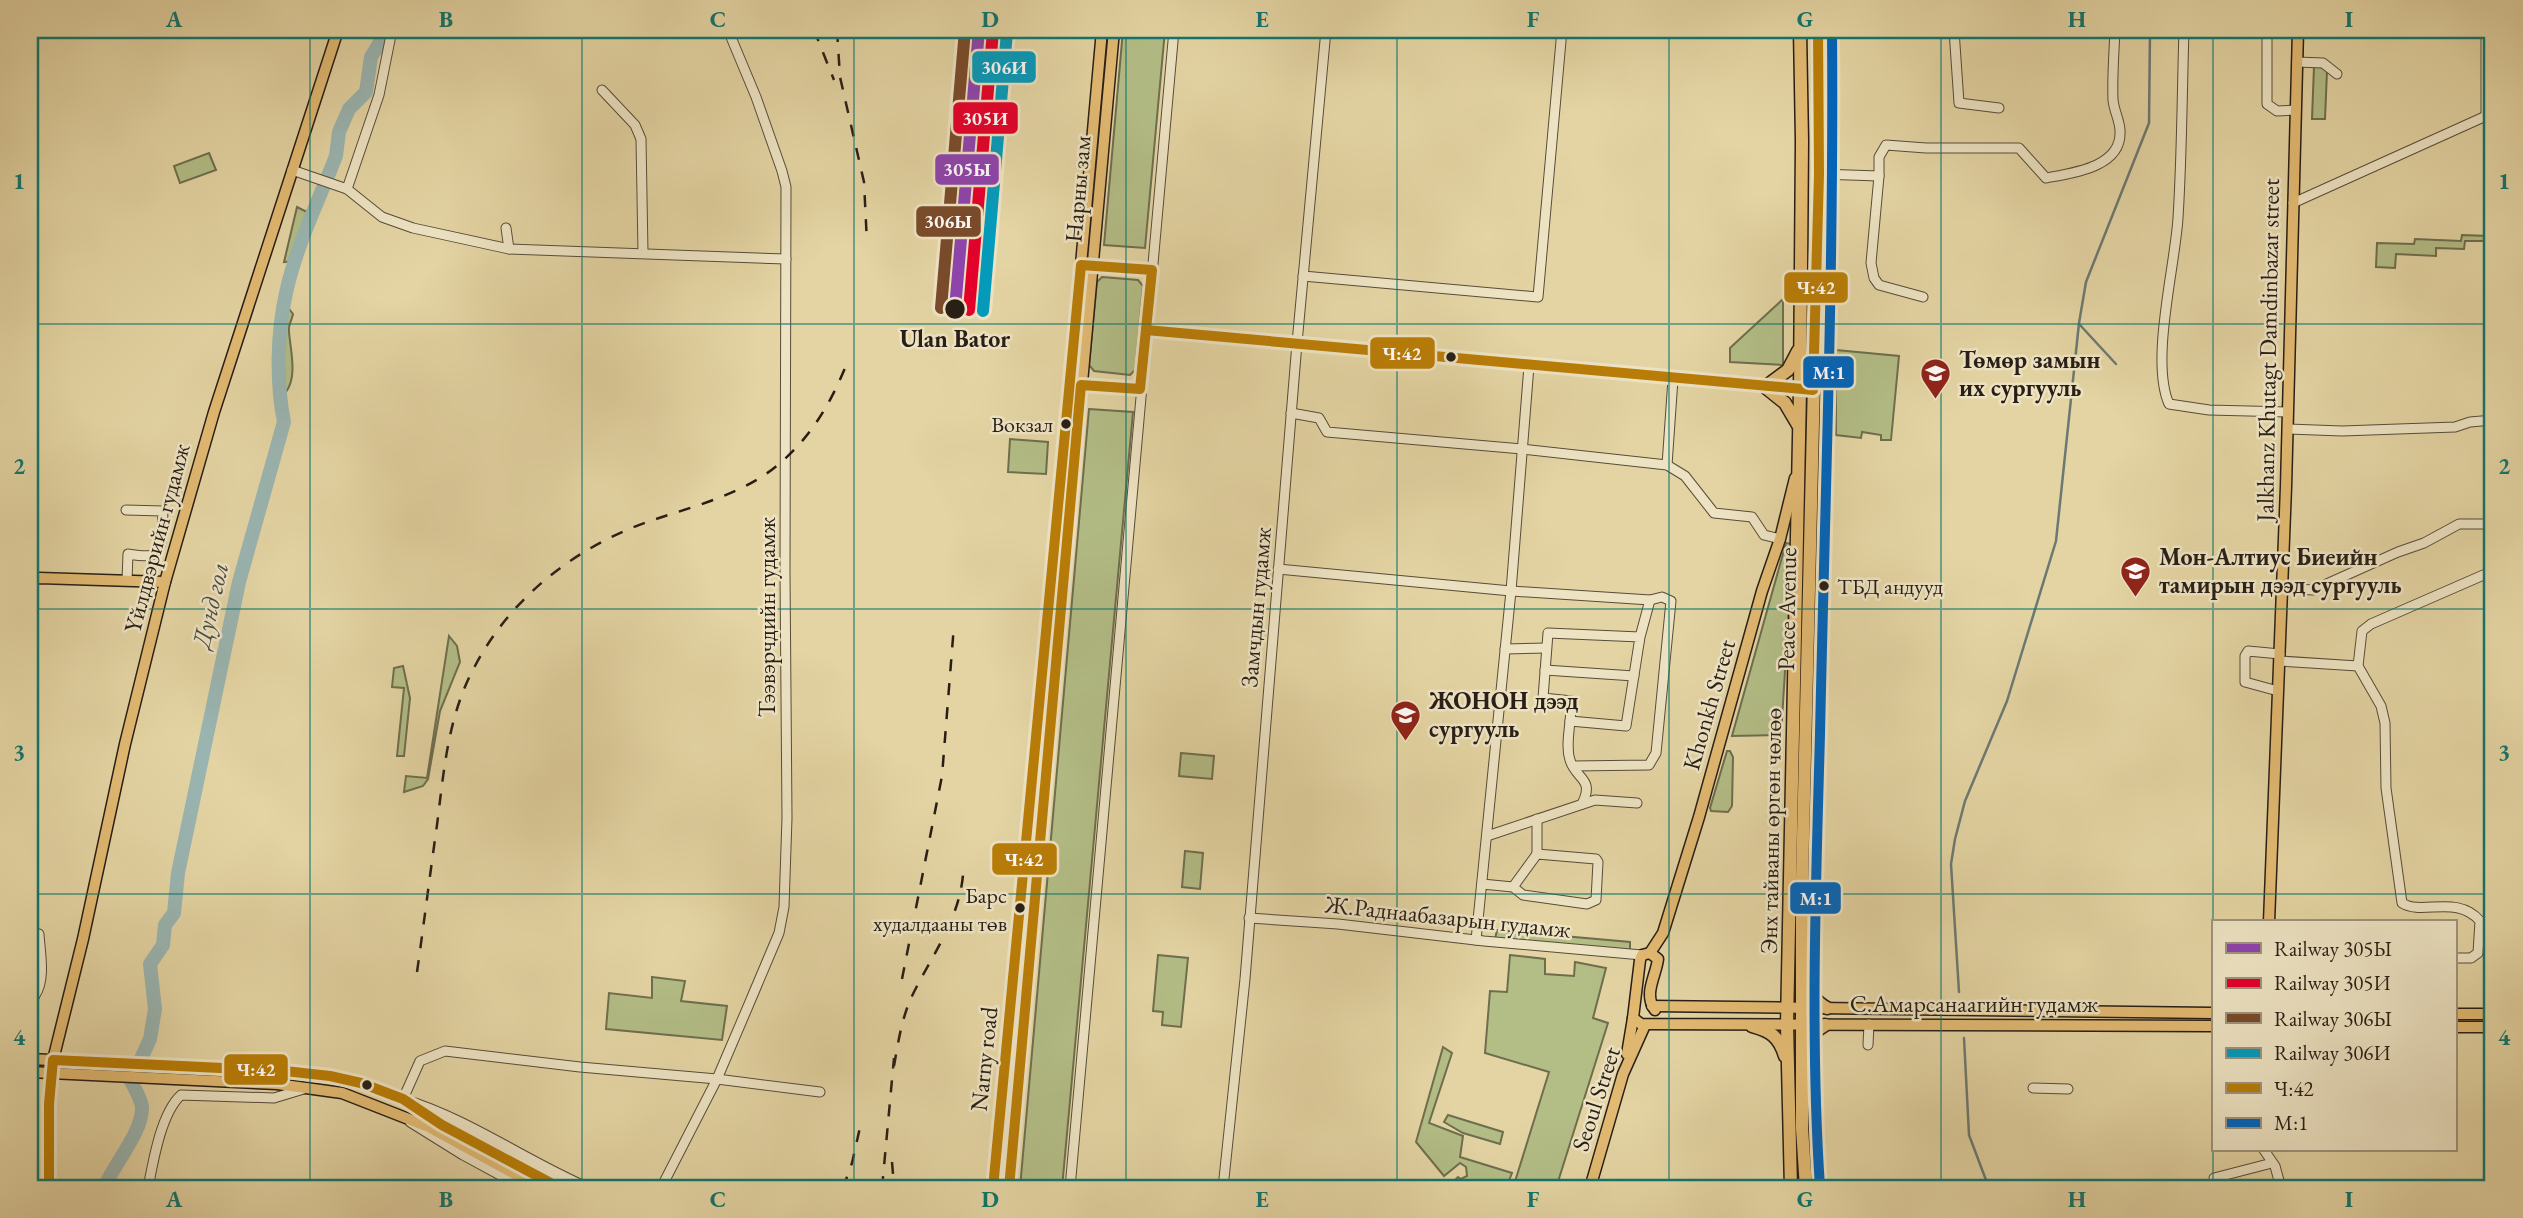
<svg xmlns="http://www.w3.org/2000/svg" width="2523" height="1218" font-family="'EB Garamond',serif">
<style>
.green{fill:#b3bd86;stroke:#6e6e4e;stroke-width:2}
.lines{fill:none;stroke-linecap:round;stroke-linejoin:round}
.stream{stroke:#6c7973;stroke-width:2.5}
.river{stroke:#9ab5b1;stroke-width:14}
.minor-casing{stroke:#574c39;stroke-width:11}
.major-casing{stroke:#281e16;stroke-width:13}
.highway-casing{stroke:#281e16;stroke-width:15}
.minor{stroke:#ede3c3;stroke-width:9}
.major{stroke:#e2ba72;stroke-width:10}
.highway{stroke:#e2ba72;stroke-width:12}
.rail{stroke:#281e16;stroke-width:2.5;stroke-dasharray:12 12;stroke-linecap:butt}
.bus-1-casing{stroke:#ede3c3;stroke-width:16}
.bus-2-casing{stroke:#ede3c3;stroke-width:16}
.bus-1{stroke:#b97d07;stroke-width:10}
.bus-2{stroke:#0065bd;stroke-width:10}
.rail-1-casing{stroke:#ede3c3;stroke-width:18}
.rail-2-casing{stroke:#ede3c3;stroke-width:18}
.rail-3-casing{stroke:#ede3c3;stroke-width:18}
.rail-4-casing{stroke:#ede3c3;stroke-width:18}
.rail-1{stroke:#8e44ad;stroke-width:12}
.rail-2{stroke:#e4002b;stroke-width:12}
.rail-3{stroke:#7a4b2a;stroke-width:12}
.rail-4{stroke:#049bbc;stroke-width:12}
.grid{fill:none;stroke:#0f766e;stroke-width:2;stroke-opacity:0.55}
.stop-dot{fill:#281e16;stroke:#ede3c3;stroke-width:2.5}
.labels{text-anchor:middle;stroke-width:5;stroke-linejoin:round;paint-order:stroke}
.bus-label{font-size:22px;fill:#281e16;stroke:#ede3c3;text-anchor:end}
.street-label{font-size:24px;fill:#281e16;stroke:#ede3c3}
.stop-label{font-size:24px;font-weight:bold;fill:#281e16;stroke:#ede3c3}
.poi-label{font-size:24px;font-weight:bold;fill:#281e16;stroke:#ede3c3;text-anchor:start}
.water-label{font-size:26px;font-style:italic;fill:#4a4b44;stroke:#ede3c3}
.line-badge{stroke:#ede3c3;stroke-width:2.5}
.badge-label{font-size:19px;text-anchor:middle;font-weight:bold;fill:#fff}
.neatline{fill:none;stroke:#0f766e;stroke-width:2.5}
.grid-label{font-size:23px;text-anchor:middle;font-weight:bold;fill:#0f766e}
</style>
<rect width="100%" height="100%" fill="#e4d4a3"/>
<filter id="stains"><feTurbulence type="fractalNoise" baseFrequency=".00286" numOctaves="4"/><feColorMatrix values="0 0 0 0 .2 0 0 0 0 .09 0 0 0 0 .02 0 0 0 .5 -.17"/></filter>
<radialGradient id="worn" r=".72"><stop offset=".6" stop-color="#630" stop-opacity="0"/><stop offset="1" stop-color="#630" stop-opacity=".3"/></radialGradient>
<g class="green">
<polygon points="1123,30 1165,30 1145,248 1104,245"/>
<polygon points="2314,66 2324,67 2327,71 2325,119 2312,119"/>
<polygon points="209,153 216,170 180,183 174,166"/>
<polygon points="297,207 307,212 294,261 284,262"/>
<polygon points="2462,235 2488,236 2488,241 2465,241 2464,249 2436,248 2436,256 2396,254 2395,268 2376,267 2377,243 2414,244 2415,239 2461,241"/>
<polygon points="1102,277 1138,280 1143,286 1135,370 1130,375 1094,371 1089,365 1097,282"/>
<polygon points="1783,299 1783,365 1730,362 1730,348"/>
<path d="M286,305l7,9c-1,6 -5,11 -4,17 1,18 9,45 -3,61l-3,-2 -1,-44z"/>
<polygon points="1836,350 1899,356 1891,440 1881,440 1881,435 1862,432 1861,438 1836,435"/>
<polygon points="1089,409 1133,412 1062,1188 1020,1188"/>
<polygon points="1010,439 1048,442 1046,474 1008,472"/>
<polygon points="1786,543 1793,544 1781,735 1732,736"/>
<polygon points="449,636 457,646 460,662 440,711 428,779 423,786 404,792 406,776 427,778"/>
<polygon points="403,666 410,698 404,756 397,756 404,688 392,687 394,668"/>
<polygon points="1727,751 1730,751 1733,757 1732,806 1728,812 1711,811 1710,808"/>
<polygon points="1181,753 1214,756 1212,779 1179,776"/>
<polygon points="1185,851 1203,853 1200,889 1182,887"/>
<polygon points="1497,930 1630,942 1630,952 1495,939"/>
<polygon points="1158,955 1188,958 1181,1027 1162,1025 1163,1012 1153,1011"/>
<polygon points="1510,955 1545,959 1545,974 1574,976 1575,962 1606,968 1593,1018 1608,1023 1556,1188 1513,1188 1549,1072 1485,1053 1490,991 1507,992"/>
<polygon points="652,977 685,981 681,1001 727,1006 722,1040 606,1029 609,993 652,998"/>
<polygon points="1443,1047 1452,1053 1429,1123 1463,1136 1460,1157 1512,1173 1506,1188 1470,1188 1452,1183 1458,1177 1461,1179 1467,1176 1466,1167 1460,1163 1444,1176 1416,1142"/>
<polygon points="1448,1115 1503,1132 1500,1144 1463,1133 1444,1122"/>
</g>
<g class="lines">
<g class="stream">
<polyline points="2080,325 2116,364"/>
<polyline points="1959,992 1951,864 1955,839 1965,801 2007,701 2056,541 2079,323 2086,282 2149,123 2150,30"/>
<polyline points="1964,1038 1969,1135 1989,1188"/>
</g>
<path class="river" d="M104,1188c9,-23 39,-56 38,-81 -1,-8 -7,-18 -11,-26l19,-42 5,-30 -5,-45 13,-19 2,-20 9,-12 4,-40 61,-291 45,-160c-8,-40 -7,-89 2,-129 10,-47 33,-93 50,-137l3,-24 10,-23 17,-17 5,-35 8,-13 3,-14"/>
<defs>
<g id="minor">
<polyline points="1954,30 1959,103 1999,108"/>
<path d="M2184,30c-2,62 -2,125 -6,188 -3,49 -28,143 -9,186l40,6 79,2"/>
<polyline points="2267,30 2267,104 2277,111 2296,110"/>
<polyline points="2297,62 2323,63 2337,74"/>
<polyline points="602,90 635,125 641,139 643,253"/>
<polyline points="2486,116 2486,30"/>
<polyline points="292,170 347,189 382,217 413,228 509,249 786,259"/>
<path d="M1819,174l60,2v-19l7,-12 40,3h93l27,30c27,-5 76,-11 74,-47 0,-10 -6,-20 -7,-31 -1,-23 1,-47 2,-70"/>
<polyline points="1879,176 1871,263 1874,278 1879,285 1923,297"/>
<polyline points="347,189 379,95 392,30"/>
<polyline points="2293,203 2486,116 2493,119"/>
<polyline points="506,228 509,249"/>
<polyline points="1087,265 1152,270"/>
<polyline points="1303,276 1538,297 1562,30"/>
<polyline points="1146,330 1803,390"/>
<polyline points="1076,384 1140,389"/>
<polyline points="1291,413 1319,418 1327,432 1522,449 1667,465 1685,476 1714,513 1752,517 1764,535 1780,539"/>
<polyline points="2288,429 2342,431 2455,427 2470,422 2493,420"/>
<polyline points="1667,465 1673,379"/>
<path d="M126,510l37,1c-1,11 2,41 -11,44 -7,2 -17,0 -24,-1l-1,26"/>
<polyline points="1278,569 1511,591 1650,600 1640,637 1626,726 1570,721 1572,701 1543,698 1548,633 1640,637"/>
<path d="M2283,588l30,2 85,-38 26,-9 35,-19h26l7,3 1,37 -5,9 -117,51 -9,7 -4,35 23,40 4,17 1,65 16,115c20,13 55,-9 78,18l-2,32 -7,5h-16"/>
<polyline points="1505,649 1546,648"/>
<polyline points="2280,661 2358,666"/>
<polyline points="1545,670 1634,676"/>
<polyline points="2278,691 2245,682 2245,656 2248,651 2280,654"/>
<path d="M1570,721c-1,12 -4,27 0,39 6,20 25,18 12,44"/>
<polyline points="1573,766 1649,765 1656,753 1671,601 1662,597 1650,600"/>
<polyline points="1537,819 1537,854"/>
<polyline points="1487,836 1595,800 1637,803"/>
<polyline points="1482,884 1513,887 1523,895 1587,904 1596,900 1598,862 1596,859 1537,854 1513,887"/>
<polyline points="1249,918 1338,924 1484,941 1642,955"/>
<polyline points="1476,940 1511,591 1529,366"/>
<path d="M30,995h5c11,-15 5,-43 4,-61"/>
<polyline points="30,1008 35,995"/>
<polyline points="1868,1045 1869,1024"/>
<polyline points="2033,1088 2068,1089"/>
<polyline points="410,1122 463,1155 524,1188"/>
<polyline points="2264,1150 2275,1166 2281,1188"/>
<polyline points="2214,1178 2272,1163"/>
<path d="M148,1188c5,-26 13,-75 33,-93l93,3 33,-10"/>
<path d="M589,1188c-63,-27 -120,-69 -186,-89l17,-38 25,-10 135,16 137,12 103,13"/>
<polyline points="661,1188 717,1079 749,1004 779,933 784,907 787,818 785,573 786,187 782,171 756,97 728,30"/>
<polyline points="1070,1188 1174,30"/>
<polyline points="1223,1188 1245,979 1297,343 1326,30"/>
</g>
<g id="major">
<polyline points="30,580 39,578 165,582"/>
<polyline points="2269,922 2286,487 2298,30"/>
<polyline points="1650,953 1642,955 1640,960 1633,1018 1641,1024 2213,1026"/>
<polyline points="1650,953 1663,933 1699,817 1762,591 1780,539 1795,478"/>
<path d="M1650,953l8,6c-2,17 -15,35 -3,51"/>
<polyline points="1652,1006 2213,1013"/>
<polyline points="2455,1014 2493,1014"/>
<polyline points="2455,1027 2493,1027"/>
<polyline points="1627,1054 1633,1018"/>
<polyline points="30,1059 285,1071 330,1076 361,1083 403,1099 442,1125 560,1188"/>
<polyline points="30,1072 277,1084 342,1093 429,1127 540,1188"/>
<polyline points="49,1188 49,1104 53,1060 83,939 125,744 165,582 214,412 338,30"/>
<polyline points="993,1188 1058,522 1102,30"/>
<polyline points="1009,1188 1114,30"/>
<polyline points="1590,1188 1623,1074 1645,1025"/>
</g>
<g id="highway">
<polyline points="1798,425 1785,403 1765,387 1788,370 1798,351"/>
<path d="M1807,978c2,14 7,23 20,30"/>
<path d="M1752,1026c18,5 27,10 33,30"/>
<polyline points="1807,1049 1810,1035 1825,1025"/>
<polyline points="1791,1188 1787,1025 1800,390 1802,141 1800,30"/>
<polyline points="1806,1188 1802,1128 1802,879 1819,174 1818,30"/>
</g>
</defs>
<use href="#minor" class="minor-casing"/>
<use href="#major" class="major-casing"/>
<use href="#highway" class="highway-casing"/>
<use href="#minor" class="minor"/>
<use href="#major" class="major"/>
<use href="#highway" class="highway"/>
<g class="rail">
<polyline points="814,30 834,80"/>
<polyline points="837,30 840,77 864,182 867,243"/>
<path d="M417,972c7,-49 13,-98 20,-147 7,-55 11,-110 38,-159 37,-70 101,-119 175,-145 38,-13 79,-23 113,-45 43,-29 68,-71 86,-118"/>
<polyline points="902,979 942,776 954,625"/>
<path d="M894,1066c4,-23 8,-49 18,-70 19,-39 47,-76 51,-121"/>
<polyline points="892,1162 894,1186"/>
<polyline points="843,1188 852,1163 861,1123"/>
<polyline points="882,1188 894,1058"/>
</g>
<defs>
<g id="bus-1">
<polyline points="1146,330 1813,390 1819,174 1818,30"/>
<polyline points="49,1188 49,1104 53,1060 285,1071 330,1076 361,1083 403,1099 442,1125 560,1188"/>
<polyline points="993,1188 1081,265 1152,270 1140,389 1081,385 1009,1188"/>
</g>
<path id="bus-2" d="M1820,1187c-10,-150 -4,-303 0,-453 5,-235 14,-470 12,-704"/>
</defs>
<use href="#bus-1" class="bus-1-casing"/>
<use href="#bus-2" class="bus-2-casing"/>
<use href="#bus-1" class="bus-1"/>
<use href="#bus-2" class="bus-2"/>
<defs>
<polyline id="rail-1" points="955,309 979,30"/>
<polyline id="rail-2" points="969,310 993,31"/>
<polyline id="rail-3" points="941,308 965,30"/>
<polyline id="rail-4" points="983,311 1007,32"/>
</defs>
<use href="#rail-1" class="rail-1-casing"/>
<use href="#rail-2" class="rail-2-casing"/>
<use href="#rail-3" class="rail-3-casing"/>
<use href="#rail-4" class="rail-4-casing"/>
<use href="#rail-1" class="rail-1"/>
<use href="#rail-2" class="rail-2"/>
<use href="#rail-3" class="rail-3"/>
<use href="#rail-4" class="rail-4"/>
</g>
<path class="grid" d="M310,30v1158M582,30v1158M854,30v1158M1126,30v1158M1397,30v1158M1669,30v1158M1941,30v1158M2213,30v1158M30,324h2463M30,609h2463M30,894h2463"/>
<defs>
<symbol id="university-pin" viewBox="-11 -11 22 30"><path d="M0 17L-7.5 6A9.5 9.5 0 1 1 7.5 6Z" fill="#8f2418" stroke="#ede3c3"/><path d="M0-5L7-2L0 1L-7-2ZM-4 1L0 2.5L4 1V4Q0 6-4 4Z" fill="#fff"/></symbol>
</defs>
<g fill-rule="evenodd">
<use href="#university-pin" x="1918" y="356" width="35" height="47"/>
<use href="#university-pin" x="2118" y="554" width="35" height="47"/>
<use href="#university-pin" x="1388" y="698" width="35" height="47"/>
</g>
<g class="stop-dot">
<circle cx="955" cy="309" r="11"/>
<circle cx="1451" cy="357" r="6"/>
<circle cx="1066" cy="424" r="6"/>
<circle cx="1824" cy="586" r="6"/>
<circle cx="1020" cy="908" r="6"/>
<circle cx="367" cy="1085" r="6"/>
</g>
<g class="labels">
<g class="bus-label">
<text x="1053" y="432">Вокзал</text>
<text x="1837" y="594" text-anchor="start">ТБД андууд</text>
<text x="1007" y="903">Барс<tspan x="1007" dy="28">худалдааны төв</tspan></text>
</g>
<g class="street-label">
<text transform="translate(1078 189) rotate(-85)" y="8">Нарны зам</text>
<text transform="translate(2268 350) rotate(-89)" y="8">Jalkhanz Khutagt Damdinbazar street</text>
<text transform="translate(157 538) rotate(-75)" y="8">Yйлдвэрийн гудамж</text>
<text transform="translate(1256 607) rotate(-85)" y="8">Замчдын гудамж</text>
<text transform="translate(1787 609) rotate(-89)" y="8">Peace Avenue</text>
<text transform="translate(767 617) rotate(-90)" y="8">Тээвэрчдийн гудамж</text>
<text transform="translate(1709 705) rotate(-74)" y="8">Khonkh Street</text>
<text transform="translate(1771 831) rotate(-89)" y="8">Энх тайваны өргөн чөлөө</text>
<text transform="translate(1448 917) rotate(6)" y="8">Ж.Раднаабазарын гудамж</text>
<text x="1974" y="1012">С.Амарсанаагийн гудамж</text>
<text transform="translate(984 1059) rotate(-84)" y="8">Narny road</text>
<text transform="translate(1596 1099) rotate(-72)" y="8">Seoul Street</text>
</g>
<g class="stop-label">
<text x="955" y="347">Ulan Bator</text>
</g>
<g class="poi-label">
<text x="1959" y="368">Төмөр замын<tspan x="1959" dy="28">их сургууль</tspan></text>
<text x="2159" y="565">Мон-Алтиус Биеийн<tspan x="2159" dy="28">тамирын дээд сургууль</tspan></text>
<text x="1429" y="709">ЖОНОН дээд<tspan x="1429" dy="28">сургууль</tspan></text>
</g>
<g class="water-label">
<text transform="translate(210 605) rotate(-77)" y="9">Дунд гол</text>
</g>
</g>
<g class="line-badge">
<rect x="971" y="50" width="66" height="34" rx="7" fill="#049bbc"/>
<rect x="952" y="101" width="67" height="34" rx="7" fill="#e4002b"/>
<rect x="934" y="153" width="66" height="33" rx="7" fill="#8e44ad"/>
<rect x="915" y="205" width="67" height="33" rx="7" fill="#7a4b2a"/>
<rect x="1783" y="271" width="66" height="33" rx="7" fill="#b97d07"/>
<rect x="1369" y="336" width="67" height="34" rx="7" fill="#b97d07"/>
<rect x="1802" y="355" width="53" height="34" rx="7" fill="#0065bd"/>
<rect x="991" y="842" width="67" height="34" rx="7" fill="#b97d07"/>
<rect x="1789" y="881" width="53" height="34" rx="7" fill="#0065bd"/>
<rect x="223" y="1053" width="66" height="33" rx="7" fill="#b97d07"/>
</g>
<g class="badge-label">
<text x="1004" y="74">306И</text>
<text x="985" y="125">305И</text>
<text x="967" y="176">305Ы</text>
<text x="948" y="228">306Ы</text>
<text x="1816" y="294">Ч:42</text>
<text x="1402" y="360">Ч:42</text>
<text x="1829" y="379">М:1</text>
<text x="1024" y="866">Ч:42</text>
<text x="1816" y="905">М:1</text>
<text x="256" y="1076">Ч:42</text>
</g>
<rect width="2523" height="1218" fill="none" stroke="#e4d4a3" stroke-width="77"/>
<rect x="2212" y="920" width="245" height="231" fill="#ede3c3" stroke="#9e947e" stroke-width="2"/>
<rect x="2226" y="943" width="35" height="10" fill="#8e44ad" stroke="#9e947e" stroke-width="2"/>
<text x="2274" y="956" font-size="21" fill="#281e16">Railway 305Ы</text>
<rect x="2226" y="978" width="35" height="10" fill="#e4002b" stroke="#9e947e" stroke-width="2"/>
<text x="2274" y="990" font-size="21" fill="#281e16">Railway 305И</text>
<rect x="2226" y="1013" width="35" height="10" fill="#7a4b2a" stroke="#9e947e" stroke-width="2"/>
<text x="2274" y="1026" font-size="21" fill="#281e16">Railway 306Ы</text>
<rect x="2226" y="1048" width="35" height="10" fill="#049bbc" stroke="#9e947e" stroke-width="2"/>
<text x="2274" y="1060" font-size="21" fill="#281e16">Railway 306И</text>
<rect x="2226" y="1083" width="35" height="10" fill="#b97d07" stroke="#9e947e" stroke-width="2"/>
<text x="2274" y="1096" font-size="21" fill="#281e16">Ч:42</text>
<rect x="2226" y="1118" width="35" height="10" fill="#0065bd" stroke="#9e947e" stroke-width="2"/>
<text x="2274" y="1130" font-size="21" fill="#281e16">М:1</text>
<rect x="38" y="38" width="2446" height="1142" class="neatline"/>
<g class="grid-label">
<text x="174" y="27">A</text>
<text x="446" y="27">B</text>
<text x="718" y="27">C</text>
<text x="990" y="27">D</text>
<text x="1262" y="27">E</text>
<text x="1533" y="27">F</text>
<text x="1805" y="27">G</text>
<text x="2077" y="27">H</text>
<text x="2349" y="27">I</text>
<text x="19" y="189">1</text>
<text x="2504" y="189">1</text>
<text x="19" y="474">2</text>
<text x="2504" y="474">2</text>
<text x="19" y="760">3</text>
<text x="2504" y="760">3</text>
<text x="19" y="1045">4</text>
<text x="2504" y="1045">4</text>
<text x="174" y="1207">A</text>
<text x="446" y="1207">B</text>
<text x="718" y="1207">C</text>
<text x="990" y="1207">D</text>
<text x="1262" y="1207">E</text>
<text x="1533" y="1207">F</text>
<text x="1805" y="1207">G</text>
<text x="2077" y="1207">H</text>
<text x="2349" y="1207">I</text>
</g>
<rect width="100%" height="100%" filter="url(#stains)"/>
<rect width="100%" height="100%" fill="url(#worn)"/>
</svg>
